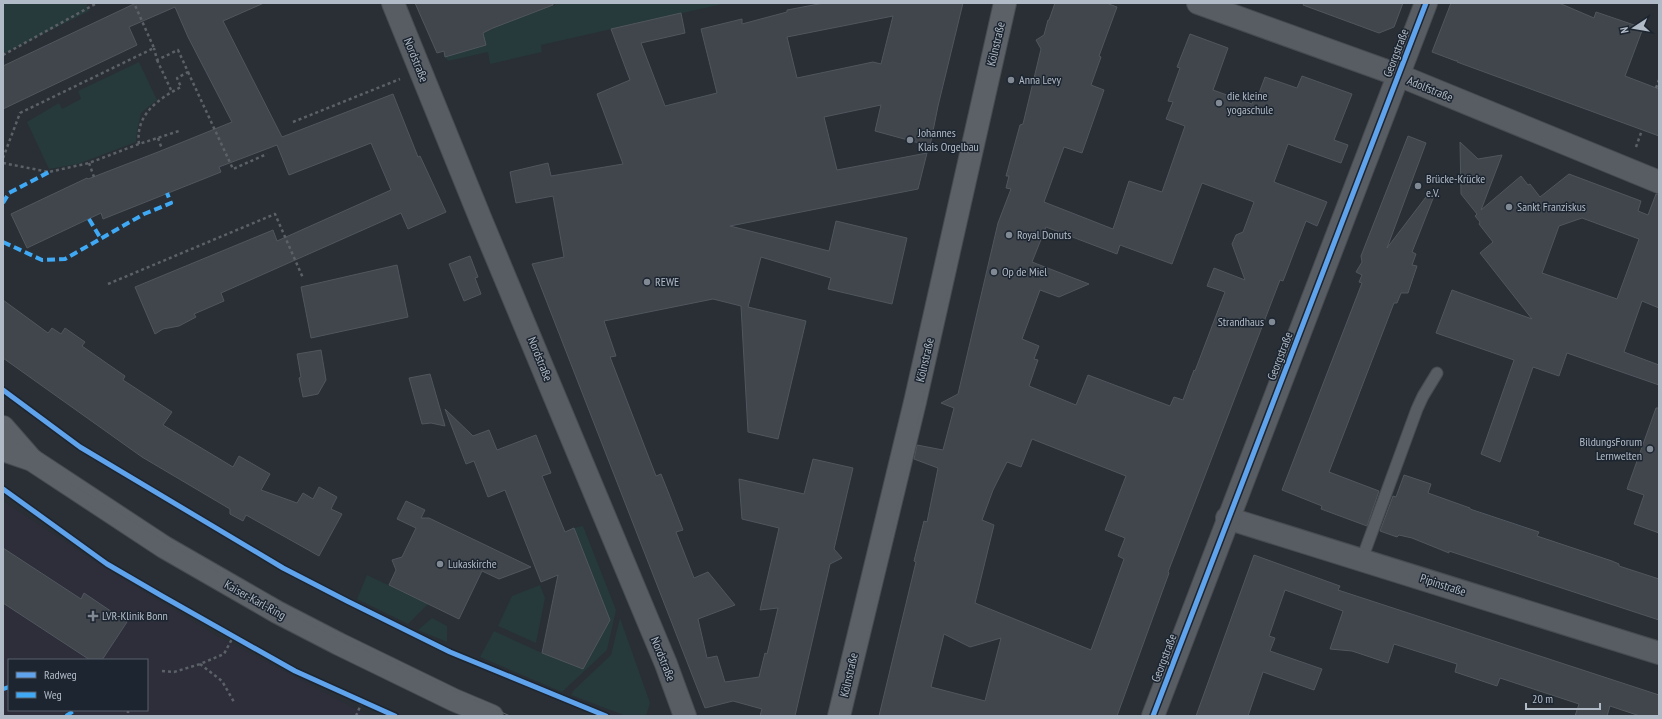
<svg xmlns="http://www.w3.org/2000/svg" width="1662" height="719" font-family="'PT Sans Narrow',sans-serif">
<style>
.medical{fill:#2e2e3b;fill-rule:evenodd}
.green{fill:#26393b}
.building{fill:#41464c;stroke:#50565d;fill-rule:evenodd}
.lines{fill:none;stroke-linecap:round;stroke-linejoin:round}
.lane-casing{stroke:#464b50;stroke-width:13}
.street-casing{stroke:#464b50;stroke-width:24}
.secondary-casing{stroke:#464b50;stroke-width:24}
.path{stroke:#5b6167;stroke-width:2.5;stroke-dasharray:3 3;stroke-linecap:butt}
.lane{stroke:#585c63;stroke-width:11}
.street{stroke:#585c63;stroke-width:22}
.secondary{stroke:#5c6168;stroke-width:22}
.tram{stroke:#5b6167;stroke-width:1}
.quiet{stroke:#3fa9f5;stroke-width:4;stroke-dasharray:8 4;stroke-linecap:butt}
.cycleway-casing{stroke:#1c2530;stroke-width:8}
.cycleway{stroke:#60a3ed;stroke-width:5}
.poi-dot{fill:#818a94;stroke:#1c2530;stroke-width:1.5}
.labels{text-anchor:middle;stroke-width:3;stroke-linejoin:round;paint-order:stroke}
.street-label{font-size:12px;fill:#b1bbc7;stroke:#1c2530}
.poi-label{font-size:12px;fill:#b1bbc7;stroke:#1c2530;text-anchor:start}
</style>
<rect width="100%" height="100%" fill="#292f35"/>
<path class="medical" d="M3,501l99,65 115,70 152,80h-366zM9,660h138v50h-138z"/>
<g class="green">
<polygon points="3,3 86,3 89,11 3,54"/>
<polygon points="554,3 727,3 541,45 542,52 490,64 488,52 448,61 445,57 485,45 480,35 493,29 492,27 555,5"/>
<polygon points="139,62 157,100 141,113 137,131 136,142 78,164 49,169 27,122 59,103 62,109 81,99 78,91"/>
<polygon points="583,526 616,610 607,650 562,692 480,657 494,631 542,653 584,668 610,620 574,528"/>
<polygon points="367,575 428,604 408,624 357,599"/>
<polygon points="540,585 545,598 536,643 498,626 512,596"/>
<polygon points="432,618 447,626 447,642 418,630"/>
<polygon points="620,618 650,703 647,713 644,716 626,716 571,695 574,690 611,655"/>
</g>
<g class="building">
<polygon points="136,3 264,3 223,21 282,137 393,94 418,157 420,156 427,171 446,212 408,229 401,213 221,293 224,301 194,314 196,317 179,326 163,329 155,334 135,287 273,230 277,241 391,190 371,143 289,175 277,145 219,167 221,172 103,219 101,213 27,248 11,214 87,178 88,179 158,152 232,122 188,37 175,7 129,27 137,45 3,109 3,66"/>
<polygon points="415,3 553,3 553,5 493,28 483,33 486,45 445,57 444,51 437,53"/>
<path d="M824,3h139l-25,103 -8,40 -55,-15 6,-26 -57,12 13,53 90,-17 -9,36 -188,37 99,25 7,-30 71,17 -15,66 -64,-15 3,-11 -70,-21 -13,50 58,14 -28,118 -30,-7 -7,-126 -28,-7 -109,22 12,35 -6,1 46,119 5,-2 8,20 14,36 -7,2 18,46 14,-6 27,33 -37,14 9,39 10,-2 8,26 34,-5 6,-24 2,1 11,-46 -18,2 19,-82 -37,-9 -3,-40 65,15 9,-35 40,9 -19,81 8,9 -12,6 -35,152h-35l2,-7 -29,-8 -28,7 -173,-444 32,-7 -11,-61 -37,7 -6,-31 38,-9 3,13 72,-12 -26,-70 33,-14 -19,-51 70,-16 4,20 -44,10 24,63 52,-13 -16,-64 41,-10v5l45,-12v-2zM893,16l-12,48 -8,-2 -76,16 -10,-41z"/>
<path d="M1055,3h51l11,4 -18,49 2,1 -10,28 13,5 -22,63 -18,-6 -20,55 69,27 16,-48 33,11 23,-66 -19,-7 7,-17 -5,-1 12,-33 -3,-1 13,-33 38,14 -15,42 39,14 3,-9 3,1 7,-19 32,11 5,-12 50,18 -18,46 14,5 -7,18 -53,-19 -14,38 53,20 -10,24 -11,-5 -23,60 -3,-1 -112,292 1,1 -52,143h-238l37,-154 -2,-1 10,-40 3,1 11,-54 -24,-9 3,-14 26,5 11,-42 -13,-5 17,-9 40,-171 13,-34 -5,-1 3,-12h-3l14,-51 3,-1 18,-75 -5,-9 8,-5 4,-15h1zM1202,183l52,19 -11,30 -7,3 -4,9 13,36 -31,-12 -7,18 18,6 -30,79 -1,-1 -11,30 -9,-3 -4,9 -82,-31 -12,30 -47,-19 9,-26 -4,-1 5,-13 -17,-7 18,-49 19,7 30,-13 -57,-22 14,-35 71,27 3,-9 52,19zM1032,439l94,37 -21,54 20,8 -7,18 6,3 -33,91 -116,-47 19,-78 -12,-5 11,-30 14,-28 14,5zM944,634l26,13 31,-9 -16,63 -54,-14z"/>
<polygon points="1304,3 1403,3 1394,27 1379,33 1303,5"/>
<polygon points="1451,3 1559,3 1594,18 1596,12 1643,28 1625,76 1659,89 1659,136 1457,62 1457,60 1456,61 1432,52"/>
<polygon points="1408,136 1426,143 1387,248 1429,193 1434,196 1412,252 1416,254 1412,265 1417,266 1408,293 1401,293 1397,303 1394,303 1329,472 1379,491 1367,526 1321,509 1322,506 1282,490 1362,283 1359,282 1362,275 1356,272 1362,262 1361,256"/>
<path d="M1460,142l18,17 24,-4 -21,55 40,-34 7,9 2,-1 10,13 29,-23 72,27 -3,10 10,4 8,-21h3v114l-17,-7 -18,51 35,13v20l-92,-32 -8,23 -26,-9 -33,95 -19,-8 33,-94 -78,-27 16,-43 80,29 -52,-66 13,-11 -14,-18 1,-2 -5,-6 2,-2 -16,-20zM1582,218l57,21 -22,60 -75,-26 17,-47z"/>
<polygon points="470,256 478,277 475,278 481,294 464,301 449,264"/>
<polygon points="397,265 408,317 311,338 301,287"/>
<polygon points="3,300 48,333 52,328 61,334 65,328 85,342 82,346 125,376 123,380 172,412 163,425 233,467 239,456 270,474 261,490 297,503 303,493 313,499 319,487 337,497 331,509 342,514 319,556 246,515 243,521 230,514 230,509 142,457 3,358"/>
<polygon points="321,350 326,380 318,394 303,397 299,378 301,377 297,354"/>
<polygon points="430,374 445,426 431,423 422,424 409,378"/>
<polygon points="1656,408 1659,408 1659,533 1634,524 1644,495 1627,489"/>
<polygon points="445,409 473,436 489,430 497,450 536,435 551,473 542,476 565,532 574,528 610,620 583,669 542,653 558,575 541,582 505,490 488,497 474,461 466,464"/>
<polygon points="1404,475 1431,484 1428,493 1470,508 1470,509 1539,532 1537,536 1612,561 1619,564 1619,566 1659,579 1659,620 1449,551 1449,553 1412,538 1399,535 1397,537 1380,531 1393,496 1396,497"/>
<polygon points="406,501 425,510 421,518 429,518 531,567 499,579 482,571 459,619 389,585 396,570 392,560 402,557 416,528 397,519"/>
<polygon points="3,548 81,599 84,593 127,622 102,660 90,660 3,603"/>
<polygon points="1254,555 1340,586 1338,590 1659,695 1659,716 1640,716 1610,706 1607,716 1575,716 1579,704 1500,678 1497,686 1455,672 1457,664 1394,644 1388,663 1352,651 1330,649 1343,611 1285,590 1269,636 1275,638 1270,651 1322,669 1314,690 1263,672 1248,716 1196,716"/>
</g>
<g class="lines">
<defs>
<polyline id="lane" points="1362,559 1417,409 1423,396 1437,373"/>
<g id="street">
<polyline points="393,3 481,220 666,664 685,716"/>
<polyline points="1198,3 1398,75 1659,182"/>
<polyline points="1227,518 1659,653"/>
<path d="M1153,716c89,-238 182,-475 273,-713"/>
</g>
<g id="secondary">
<polyline points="3,427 31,459"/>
<polyline points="3,450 32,460 164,547 277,612 339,644 454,700 492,716"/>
<polyline points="839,716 915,402 1005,3"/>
</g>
</defs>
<use href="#lane" class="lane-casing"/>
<use href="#street" class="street-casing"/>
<use href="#secondary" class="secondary-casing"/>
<g class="path">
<polyline points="3,55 97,3"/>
<polyline points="157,60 172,92"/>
<polyline points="188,72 233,169 267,154"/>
<polyline points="1656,88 1659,80"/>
<polyline points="293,122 400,79"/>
<polyline points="158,138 162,149"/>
<path d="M139,144c-4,-29 19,-45 42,-57l-4,-9 11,-6 -10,-22 -21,10 -3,-12"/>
<polyline points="1636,147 1642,130"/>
<polyline points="3,158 20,113 154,48 134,3"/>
<polyline points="3,163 49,172 89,163 139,144 179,131"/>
<polyline points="89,163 94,177"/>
<polyline points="108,284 275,214 303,278"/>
<polyline points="200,664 222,681 234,702"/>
<polyline points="162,671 174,672 200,664 224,654 233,637"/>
<polyline points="128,710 128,716"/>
<polyline points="356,716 362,702"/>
</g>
<use href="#lane" class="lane"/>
<use href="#street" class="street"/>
<use href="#secondary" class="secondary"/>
<g class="tram">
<polyline points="3,434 69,483 197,560 323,631 510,716"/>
<path d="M3,446c101,73 206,139 316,196 52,26 106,50 159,74"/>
<polyline points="833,716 999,3"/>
<polyline points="849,716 913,443 1013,3"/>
</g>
<g class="quiet">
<polyline points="3,203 9,193 49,172"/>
<polyline points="89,219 101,239"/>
<polyline points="3,242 42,260 65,259 144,214 171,203 167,193"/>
<polyline points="3,689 9,687"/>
<polyline points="66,716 75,710"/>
</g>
<defs>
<g id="cycleway">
<polyline points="3,390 80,447 283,568 347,601 450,652 606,716"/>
<polyline points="3,489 107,564 162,596 295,671 395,716"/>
<path d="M1153,716c89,-238 182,-475 273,-713"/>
</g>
</defs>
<use href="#cycleway" class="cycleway-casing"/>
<use href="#cycleway" class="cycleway"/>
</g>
<g class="poi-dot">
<circle cx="1011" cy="80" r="4"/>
<circle cx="1219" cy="103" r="4"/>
<circle cx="910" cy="140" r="4"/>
<circle cx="1418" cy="186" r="4"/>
<circle cx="1509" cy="207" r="4"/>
<circle cx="1009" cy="235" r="4"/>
<circle cx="994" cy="272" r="4"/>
<circle cx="647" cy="282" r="4"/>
<circle cx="1272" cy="322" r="4"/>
<circle cx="1650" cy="449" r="4"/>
<circle cx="440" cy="564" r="4"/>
<path d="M91 610h4v4h4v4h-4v4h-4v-4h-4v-4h4z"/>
</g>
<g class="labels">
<g class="street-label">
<text transform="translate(996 44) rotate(-77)" y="4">Kölnstraße</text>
<text transform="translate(1396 53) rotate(-69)" y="4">Georgstraße</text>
<text transform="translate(416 60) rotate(68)" y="4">Nordstraße</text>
<text transform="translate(1430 89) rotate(22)" y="4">Adolfstraße</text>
<text transform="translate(1280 356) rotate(-69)" y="4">Georgstraße</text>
<text transform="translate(540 359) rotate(68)" y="4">Nordstraße</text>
<text transform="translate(925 360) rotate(-77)" y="4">Kölnstraße</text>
<text transform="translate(1443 585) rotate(18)" y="4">Pipinstraße</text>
<text transform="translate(255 600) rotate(29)" y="4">Kaiser-Karl-Ring</text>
<text transform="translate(1164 658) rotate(-69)" y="4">Georgstraße</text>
<text transform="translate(663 659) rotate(68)" y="4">Nordstraße</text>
<text transform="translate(849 675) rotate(-77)" y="4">Kölnstraße</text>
</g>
<g class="poi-label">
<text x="1019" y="84">Anna Levy</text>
<text x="1227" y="100">die kleine<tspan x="1227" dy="14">yogaschule</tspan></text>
<text x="918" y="137">Johannes<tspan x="918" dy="14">Klais Orgelbau</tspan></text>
<text x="1426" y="183">Brücke-Krücke<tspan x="1426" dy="14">e.V.</tspan></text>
<text x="1517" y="211">Sankt Franziskus</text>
<text x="1017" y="239">Royal Donuts</text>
<text x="1002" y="276">Op de Miel</text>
<text x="655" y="286">REWE</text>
<text x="1264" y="326" text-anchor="end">Strandhaus</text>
<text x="1642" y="446" text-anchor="end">BildungsForum<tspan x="1642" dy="14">Lernwelten</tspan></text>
<text x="448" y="568">Lukaskirche</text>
<text x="102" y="620">LVR-Klinik Bonn</text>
</g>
</g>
<rect width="1662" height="719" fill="none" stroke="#b1bbc7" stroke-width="8"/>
<rect x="8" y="659" width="140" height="52" fill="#1c2530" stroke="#58616c"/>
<rect x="16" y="672" width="20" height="6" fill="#60a3ed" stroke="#58616c"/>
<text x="44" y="679" font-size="12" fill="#b1bbc7">Radweg</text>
<rect x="16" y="692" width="20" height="6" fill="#3fa9f5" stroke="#58616c"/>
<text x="44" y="699" font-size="12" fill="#b1bbc7">Weg</text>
<g transform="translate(1634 28) rotate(258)" stroke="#1c2530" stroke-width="3" paint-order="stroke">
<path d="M0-3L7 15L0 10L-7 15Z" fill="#b1bbc7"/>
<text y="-6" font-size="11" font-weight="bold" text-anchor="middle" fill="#b1bbc7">N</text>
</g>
<path d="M1526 703v6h74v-6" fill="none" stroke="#b1bbc7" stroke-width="2"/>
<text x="1532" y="703" font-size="12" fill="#b1bbc7" stroke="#1c2530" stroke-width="3" paint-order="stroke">20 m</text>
</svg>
